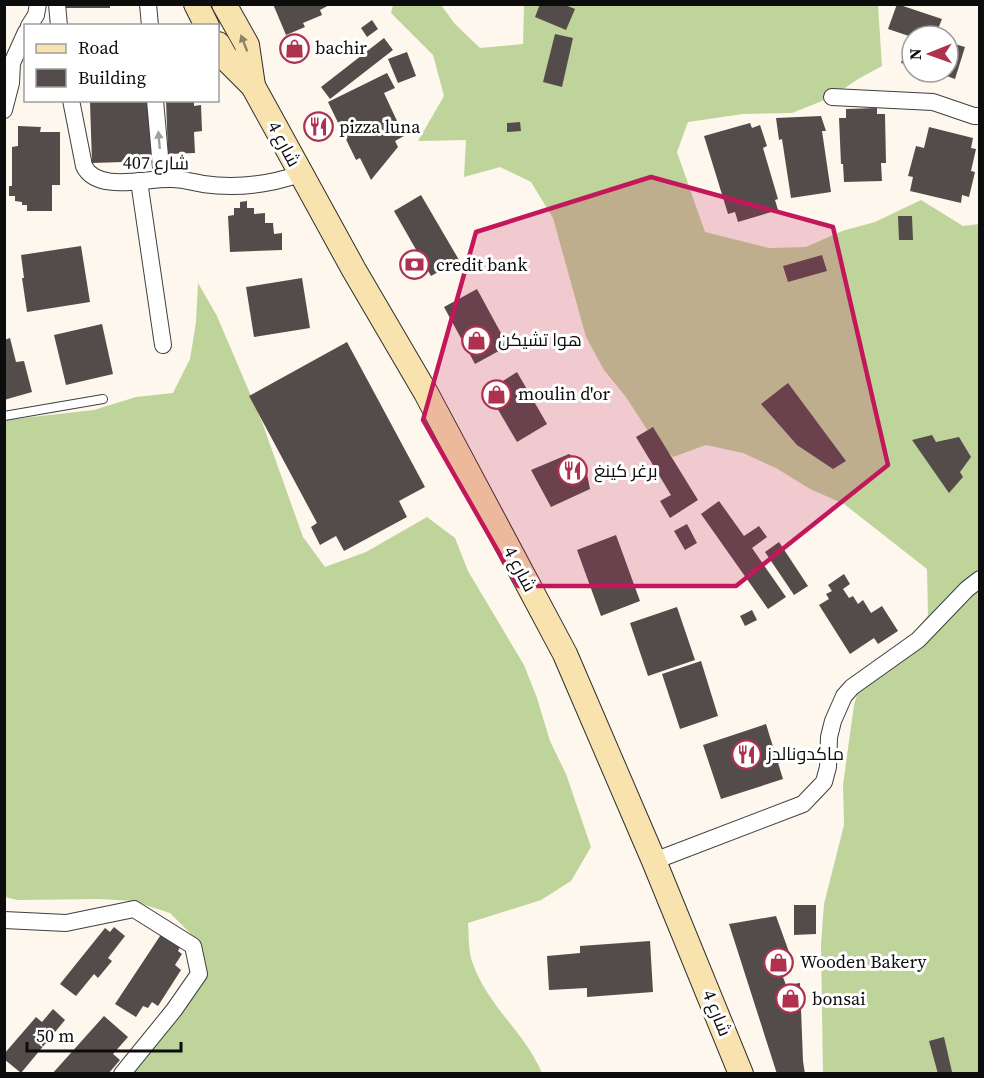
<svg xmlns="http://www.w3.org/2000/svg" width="984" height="1078" font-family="'Source Serif 4',Cairo,serif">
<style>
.forest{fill:#bfd49b}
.building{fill:#544c4a}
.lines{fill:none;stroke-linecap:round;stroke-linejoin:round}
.lane-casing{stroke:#3f3f3f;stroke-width:10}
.street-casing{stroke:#3f3f3f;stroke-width:18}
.secondary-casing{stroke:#2e2e2e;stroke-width:26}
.lane{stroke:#fff;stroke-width:8}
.street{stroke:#fff;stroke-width:16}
.secondary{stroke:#f8e2ae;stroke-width:24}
.oneway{fill:#8e8265}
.oneway2{fill:#9e9e9e}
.marked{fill:#c2185b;fill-opacity:0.2;stroke:#c2185b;stroke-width:4.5;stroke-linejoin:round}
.labels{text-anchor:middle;stroke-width:6;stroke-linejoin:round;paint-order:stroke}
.poi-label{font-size:18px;fill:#0c0c0c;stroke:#fff;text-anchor:start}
.street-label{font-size:18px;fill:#0c0c0c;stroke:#fff}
</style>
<rect width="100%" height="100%" fill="#fdf7ed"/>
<g class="forest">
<polygon points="393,5 441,5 455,24 480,48 523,44 524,5 878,5 882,66 858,79 832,97 792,113 743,114 688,122 677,152 705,232 769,248 806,247 842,231 875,222 921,200 963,226 979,224 979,1073 823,1073 821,944 824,904 844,825 843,785 854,705 865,668 904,649 928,615 927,569 844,504 810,489 776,468 743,453 706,445 673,457 648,431 626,397 604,370 586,337 553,218 531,182 500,167 464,177 466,140 418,141 444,96 433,55 391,13"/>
<path d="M198,283l19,33 45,106 41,115 22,30 41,-15 61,-35 28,21 13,33 56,94 13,33 13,43 16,33 25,73 -20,34 -30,19 -73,23c1,13 0,29 5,41 15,42 52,69 69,109h-426l88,-100 -10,-36 -24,-24 -37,-12 -34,-2 -82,1 -12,-3v-477l89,-10 42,-13 37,-4 17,-34 6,-37z"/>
</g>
<g class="building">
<rect x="62" y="4" width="48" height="4"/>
<polygon points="273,4 331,4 320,10 322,15 303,23 305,27 286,35"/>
<polygon points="540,4 563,4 575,9 566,30 535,17"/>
<polygon points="897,4 942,19 938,29 948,32 947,36 912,36 912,66 901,63 909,36 888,29"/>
<polygon points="372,20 378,29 367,37 361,28"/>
<polygon points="555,34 573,38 562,87 543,82"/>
<polygon points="384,38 393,50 330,99 321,87"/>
<polygon points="948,42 965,47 955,79 941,74 940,78 923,73 948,72"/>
<polygon points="407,52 416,76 398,83 388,59"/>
<polygon points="387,73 395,88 384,93 404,136 395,141 398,147 371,180 360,158 356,160 328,102"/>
<polygon points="152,100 154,161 92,163 90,102"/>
<polygon points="166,100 194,100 194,106 201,105 202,131 194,132 195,153 168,154"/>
<polygon points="877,108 877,114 885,114 886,163 881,163 882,181 844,182 843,164 841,164 839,118 846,118 846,109"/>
<polygon points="821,116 826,131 822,131 831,192 791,198 782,139 779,140 776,118"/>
<polygon points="520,122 521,131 507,132 507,123"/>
<polygon points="750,123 752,128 760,125 767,146 763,148 778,199 775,200 778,210 738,222 735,212 728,214 704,136"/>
<polygon points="18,126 41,127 40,132 60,132 60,185 52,185 52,211 27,211 27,205 22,205 22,202 15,201 15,196 9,196 9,186 12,186 12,147 18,146"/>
<polygon points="929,127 973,138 971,148 976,149 971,171 975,172 969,197 962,195 961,203 910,191 913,177 908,176 916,146 924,148"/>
<polygon points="421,195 459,260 431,276 394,211"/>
<polygon points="247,201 247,208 254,208 254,214 265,213 265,223 273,223 274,234 282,233 282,250 230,252 228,216 234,215 234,208 240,208 240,202"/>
<polygon points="898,216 912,216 913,240 899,240"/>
<polygon points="81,246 90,302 27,312 22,278 24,278 21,255"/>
<polygon points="822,255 827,271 788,282 783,266"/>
<polygon points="302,278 310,328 254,337 246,287"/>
<polygon points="477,289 508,346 475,364 444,307"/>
<polygon points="102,324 113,374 66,385 54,335"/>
<polygon points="10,338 16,362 24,361 32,392 4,400 4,340"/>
<polygon points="347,342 425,487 399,501 407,517 344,551 336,536 320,545 311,527 317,523 249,396"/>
<polygon points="517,372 547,424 517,442 487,391"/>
<polygon points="788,383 846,461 833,469 797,445 761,404"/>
<polygon points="653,427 698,500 670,518 660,501 671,495 636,437"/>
<polygon points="932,435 936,442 959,437 971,457 960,472 963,477 949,493 912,440"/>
<polygon points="569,454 585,464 590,489 551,507 531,470"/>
<polygon points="719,501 744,536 759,526 767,537 752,548 786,597 768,609 701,514"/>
<polygon points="687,524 697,543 685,550 674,531"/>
<polygon points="616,535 640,601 601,616 577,550"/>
<polygon points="779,542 808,586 794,595 765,552"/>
<polygon points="844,574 850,584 843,589 849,598 853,596 858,604 863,600 871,613 882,606 898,631 878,644 874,638 850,654 819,605 829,599 826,594 832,591 828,585"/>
<polygon points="677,607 695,660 648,676 630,623"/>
<polygon points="752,610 757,620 745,626 740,616"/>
<polygon points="701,661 718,716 680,729 662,674"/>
<polygon points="766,724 783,779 721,799 703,745"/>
<polygon points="794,905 816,905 816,934 794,935"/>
<polygon points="776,916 793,963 780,969 786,985 800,983 803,1061 805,1074 777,1074 729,924"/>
<polygon points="114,927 125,936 108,958 112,961 98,978 94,974 76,996 60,984 105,928 110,932"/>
<polygon points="162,933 181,945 178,951 182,954 175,965 181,970 158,1006 152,1002 148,1008 143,1006 136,1017 115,1004"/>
<polygon points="650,941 653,992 587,997 587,988 549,990 547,956 580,953 580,946"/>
<polygon points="53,1009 65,1020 21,1073 4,1059 4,1054 36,1017 42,1022"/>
<polygon points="104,1016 128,1037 113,1054 120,1060 108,1074 52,1074"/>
<polygon points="944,1037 952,1072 938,1074 929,1041"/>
</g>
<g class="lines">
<defs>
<polyline id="lane" points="4,416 103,399"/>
<g id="street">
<polyline points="57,4 59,26"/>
<polyline points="148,4 150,26"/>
<polyline points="29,26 36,15 38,4"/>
<polyline points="832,97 933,102 974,116 980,116"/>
<path d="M71,100l13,66c13,27 62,12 87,13 11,0 22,3 32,5 34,5 65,1 97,-10"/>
<polyline points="155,100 162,179"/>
<polyline points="4,110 11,83 12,63 26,32"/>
<polyline points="139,181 163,345"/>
<polyline points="654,861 803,804 824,782 828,767 829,737 833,721 844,696 852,687 918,640 967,589 980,579"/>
<polyline points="4,920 66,923 134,909 193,946 199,974 174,1010 122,1074"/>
</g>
<g id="secondary">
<polyline points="196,4 207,26"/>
<polyline points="224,4 247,45 253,86"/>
<polyline points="218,44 227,60 253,86 354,270 426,393 565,654 654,861 741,1074"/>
</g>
</defs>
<use href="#lane" class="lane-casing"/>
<use href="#street" class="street-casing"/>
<use href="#secondary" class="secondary-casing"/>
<use href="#lane" class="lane"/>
<use href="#street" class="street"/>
<use href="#secondary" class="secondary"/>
</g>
<defs><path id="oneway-solid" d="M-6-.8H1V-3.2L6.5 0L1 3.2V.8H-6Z" transform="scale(1.5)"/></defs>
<use class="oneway" href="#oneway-solid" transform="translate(244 43) rotate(-111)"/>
<use class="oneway2" href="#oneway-solid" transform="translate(159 140) rotate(-95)"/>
<path class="marked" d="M651,177l182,50 55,238 -152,121h-218l-95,-166 53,-188z"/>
<defs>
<symbol id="shop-ring" viewBox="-11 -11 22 22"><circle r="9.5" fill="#fff" stroke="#af314e" stroke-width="1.5"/><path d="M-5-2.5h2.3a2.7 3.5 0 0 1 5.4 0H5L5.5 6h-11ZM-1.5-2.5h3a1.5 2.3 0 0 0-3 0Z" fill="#af314e"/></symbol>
<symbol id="restaurant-ring" viewBox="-11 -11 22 22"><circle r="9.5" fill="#fff" stroke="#af314e" stroke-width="1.5"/><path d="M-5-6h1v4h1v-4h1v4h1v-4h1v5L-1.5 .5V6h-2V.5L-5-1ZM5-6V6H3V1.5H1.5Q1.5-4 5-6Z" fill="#af314e"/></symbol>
<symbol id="bank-ring" viewBox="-11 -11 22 22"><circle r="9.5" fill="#fff" stroke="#af314e" stroke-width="1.5"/><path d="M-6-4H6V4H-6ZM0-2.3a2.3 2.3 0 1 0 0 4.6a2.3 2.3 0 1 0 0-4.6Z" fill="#af314e"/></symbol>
</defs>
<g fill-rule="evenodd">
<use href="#shop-ring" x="278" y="32" width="33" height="33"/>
<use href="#restaurant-ring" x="302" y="110" width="33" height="33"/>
<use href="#bank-ring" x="398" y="248" width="33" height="33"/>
<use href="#shop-ring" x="460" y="324" width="33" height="33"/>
<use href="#shop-ring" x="480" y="378" width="33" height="33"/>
<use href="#restaurant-ring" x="556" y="454" width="33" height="33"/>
<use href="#restaurant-ring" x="730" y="738" width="33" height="33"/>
<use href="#shop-ring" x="762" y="946" width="33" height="33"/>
<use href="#shop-ring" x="774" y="982" width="33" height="33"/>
</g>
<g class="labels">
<g class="poi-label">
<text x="315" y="54">bachir</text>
<text x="339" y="133">pizza luna</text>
<text x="436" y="271">credit bank</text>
<text x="498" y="346">هوا تشيكن</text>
<text x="518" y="400">moulin d'or</text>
<text x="594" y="477">برغر كينغ</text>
<text x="767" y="760">ماكدونالدز</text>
<text x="800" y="968">Wooden Bakery</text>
<text x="812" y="1005">bonsai</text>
</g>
<g class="street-label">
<text transform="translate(284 144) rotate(62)" y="6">شارع 4</text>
<text transform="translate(156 163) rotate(1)" y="6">شارع 407</text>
<text transform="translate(520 569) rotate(62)" y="6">شارع 4</text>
<text transform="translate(717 1013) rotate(68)" y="6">شارع 4</text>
</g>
</g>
<rect width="984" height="1078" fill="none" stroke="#0c0c0c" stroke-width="12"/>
<rect x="24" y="24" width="195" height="78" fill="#ffffff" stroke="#9e9e9e" stroke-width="1.5"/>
<rect x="36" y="44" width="30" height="9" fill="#f8e2ae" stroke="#9e9e9e" stroke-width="1.5"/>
<text x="78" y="54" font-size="18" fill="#0c0c0c">Road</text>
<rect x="36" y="69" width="30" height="18" fill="#544c4a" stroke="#9e9e9e" stroke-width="1.5"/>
<text x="78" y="84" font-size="18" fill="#0c0c0c">Building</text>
<g transform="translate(930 54) rotate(269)"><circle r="28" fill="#ffffff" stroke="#9e9e9e" stroke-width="1.5"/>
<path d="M0-4.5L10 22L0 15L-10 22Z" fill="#af314e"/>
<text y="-9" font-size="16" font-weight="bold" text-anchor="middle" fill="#0c0c0c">N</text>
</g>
<path d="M27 1042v9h154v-9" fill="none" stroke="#0c0c0c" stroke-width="3"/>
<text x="36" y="1042" font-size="18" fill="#0c0c0c" stroke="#ffffff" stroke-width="4.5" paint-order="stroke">50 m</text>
</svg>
